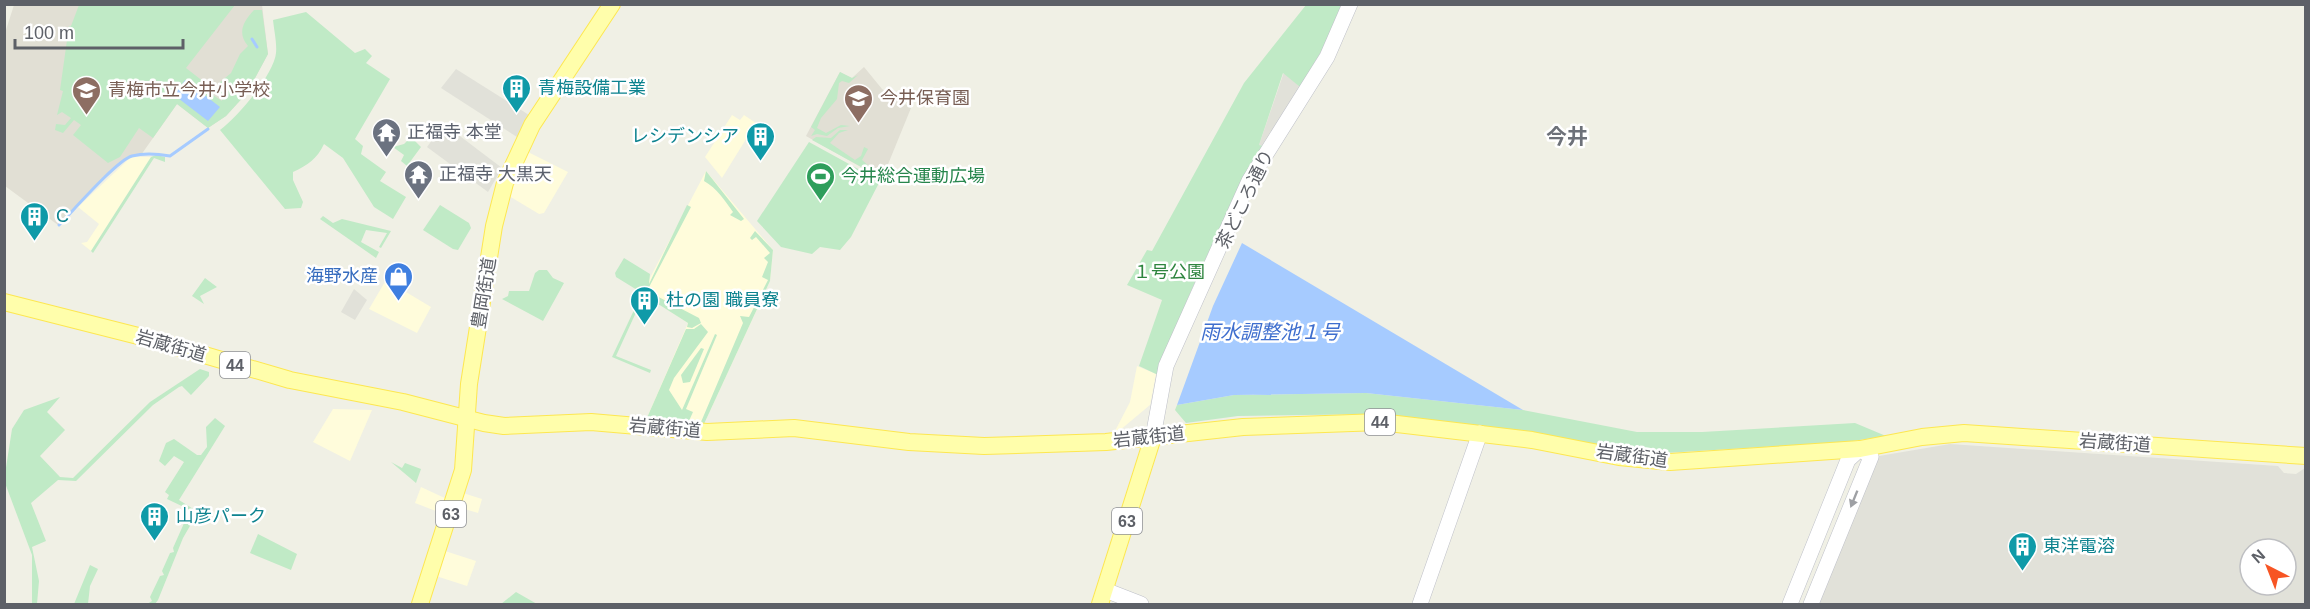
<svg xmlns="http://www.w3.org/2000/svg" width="2310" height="609" font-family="Arial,'Noto Sans JP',sans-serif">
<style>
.commercial{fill:#fffcdb}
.industrial{fill:#e1e1d9;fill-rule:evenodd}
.education{fill:#e1dfd4}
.green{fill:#c0eac6}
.water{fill:#a6cbff}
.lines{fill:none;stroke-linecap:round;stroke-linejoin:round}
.stream{stroke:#a6cbff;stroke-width:3}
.secondary-casing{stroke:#bfc1c9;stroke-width:16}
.primary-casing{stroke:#fde751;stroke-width:18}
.secondary{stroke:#fff;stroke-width:15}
.primary{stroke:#fffeab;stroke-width:16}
.oneway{fill:#9ea0a4}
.labels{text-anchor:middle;stroke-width:5;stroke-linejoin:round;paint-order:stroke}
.shield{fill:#fff;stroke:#8e9095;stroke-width:1.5}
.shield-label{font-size:16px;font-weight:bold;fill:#5d6067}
.culture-label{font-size:18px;fill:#0d838f;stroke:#fff;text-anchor:start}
.education-label{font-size:18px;fill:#785e54;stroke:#fff;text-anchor:start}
.worship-label{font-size:18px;fill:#5b616d;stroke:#fff;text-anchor:start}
.leisure-label{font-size:18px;fill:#27864d;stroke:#fff;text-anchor:start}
.street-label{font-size:18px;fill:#5d6067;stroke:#fff}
.park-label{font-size:18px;fill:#2e853f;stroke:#fff}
.shop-label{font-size:18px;fill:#366cbe;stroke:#fff;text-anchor:end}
.water-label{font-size:20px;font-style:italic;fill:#3e6ece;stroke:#fff}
.quarter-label{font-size:21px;font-weight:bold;fill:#6d7179;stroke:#fff}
</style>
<rect width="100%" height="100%" fill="#f0f0e5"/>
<g class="commercial">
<polygon points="732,115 740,120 744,115 756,123 722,178 705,157"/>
<polygon points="526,151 568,172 544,213 539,214 509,196"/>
<polygon points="131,157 151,157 91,251 81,243 87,242 99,224 78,207"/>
<polygon points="706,171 773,250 770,281 704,424 646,420 688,323 642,293"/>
<polygon points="386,280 431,307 417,333 369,309"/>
<polygon points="1137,366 1156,374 1150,405 1119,431 1115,431 1130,402"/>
<polygon points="333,409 372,410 350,461 313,442"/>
<polygon points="421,487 449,500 441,513 415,503"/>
<polygon points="463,493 482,499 478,513 458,507"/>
<polygon points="445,551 476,561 467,586 436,576"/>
</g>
<g class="industrial">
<polygon points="456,69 529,115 517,137 441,88"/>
<polygon points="1284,72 1300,87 1264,146 1259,145"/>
<polygon points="444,124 502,168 488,192 427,147"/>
<polygon points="354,289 367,300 355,320 341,312"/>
<path d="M1950,444l328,22 6,7 12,1 9,-6v136h-486l60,-148zM2250,549h36v36h-36z"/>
</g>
<g class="education">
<polygon points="14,5 262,5 268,54 247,93 226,116 208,128 177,104 141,155 130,156 90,191 58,225 5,186 5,33"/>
<polygon points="864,67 882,89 911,108 882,179 806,136 840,72 852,78"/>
</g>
<g class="green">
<path d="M79,5h156l-49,63 27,21 -3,4 12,8 -4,-17 13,-11 9,-19 8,-8c-11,-13 -5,-24 6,-36h8l6,44 -21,39 -21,23 -18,12 -31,-24 -24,34 -14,-10 -19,29 -12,6 -35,-28 8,-10 -7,-5 -11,13 -8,-3 1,-6 9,1 6,-7 -9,-6 -5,3 6,-24 -3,-1 9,-64h2z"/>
<path d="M1306,5h43l-49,82 -17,-14 -24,72 5,1c-41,73 -78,148 -105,228h-3l-17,-8 23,-66 -35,-15 20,-35 5,1 92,-168z"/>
<path d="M306,12l49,41 10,-4 7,7 -6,7 24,16 -35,60 8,7 -2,8 25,18 -6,9 26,16 -13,22 -19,-12 -31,-49 -19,-14c-7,15 -16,21 -31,28v8l10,22 -2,6 -16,1 -65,-79c18,-13 54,-56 56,-77 1,-10 -2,-23 -3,-33z"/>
<polygon points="840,72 852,78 858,75 849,83 842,81 839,83 837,99 821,118 817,128 826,133 841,125 850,126 838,128 827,136 817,134 811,136 815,130 811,127"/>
<polygon points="840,130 848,130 839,133 830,143 855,160 861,156 864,147 868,149 862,160 877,173 876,175 812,140 816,137 831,138"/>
<polygon points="411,137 421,147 407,166 401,161 404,155 393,147 404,144"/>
<polygon points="809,142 880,181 851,237 840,250 820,247 812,254 781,247 757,221"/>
<polygon points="156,155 165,157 165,162 154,158 93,253 91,251 151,157"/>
<path d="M706,171l38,48 -3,2 -11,-6 3,-3c-8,-11 -16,-24 -29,-31z"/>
<polygon points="440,205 469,223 471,228 458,250 453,249 423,230"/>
<polygon points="687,205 691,207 647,291 699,318 701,323 692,328 687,327 688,323 644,295 616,356 651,370 650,373 612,357 642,293 616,277 615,273 624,258 650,274 649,284"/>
<polygon points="323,216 333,223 342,219 391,231 381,248 379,247 387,233 366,230 361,242 379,252 376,258 320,219"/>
<polygon points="755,231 773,250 770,281 704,424 701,422 743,323 740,316 749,317 768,280 762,277 768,262 764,258 770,253 756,237 752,240 750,238"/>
<polygon points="539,270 547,270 553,278 564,283 543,321 502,299 508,296 509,291 529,291 535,273"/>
<polygon points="205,278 217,287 200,296 204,304 192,296"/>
<polygon points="701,324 708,332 674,378 669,390 682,410 715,334 717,335 686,409 693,412 688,423 646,420 686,329 694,329"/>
<polygon points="701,348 704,349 690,382 683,383 681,375"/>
<polygon points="200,369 209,372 209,376 191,395 182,386 179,387 153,405 76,481 58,480 31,503 46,541 32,547 39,581 37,604 32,604 32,555 5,483 5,474 12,429 24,410 60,397 47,412 65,430 40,456 60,477 73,478 150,402"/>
<polygon points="1366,393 1523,410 1637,432 1702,432 1855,423 1886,436 1846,442 1665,453 1619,449 1534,432 1378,414 1238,416 1186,423 1175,410 1177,405 1234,395"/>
<polygon points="215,418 225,426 179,500 198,512 183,538 158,600 155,604 147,604 152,601 150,597 160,576 164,575 162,571 170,553 174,552 173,548 189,512 188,509 167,499 169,495 165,492 184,462 174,456 165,466 159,461 166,443 174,439 197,455 201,455 207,447 206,427"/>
<polygon points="391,462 402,468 405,463 421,469 416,483"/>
<polygon points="258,534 297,554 291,570 250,553"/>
<polygon points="90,565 98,569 90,586 88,604 74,604"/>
<polygon points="516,592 537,604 501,604"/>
</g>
<g class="water">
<polygon points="185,80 220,107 208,121 174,95"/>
<polygon points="1242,243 1523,410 1366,393 1234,395 1177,405 1213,306"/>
</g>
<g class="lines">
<g class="stream">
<polyline points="252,39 257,47"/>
<path d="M59,225c13,-13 58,-65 73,-69 12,-3 26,-2 38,0l38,-27"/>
</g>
<defs>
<g id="secondary">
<polyline points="1153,437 1166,366 1249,181 1327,57 1350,4"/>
<polyline points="1105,590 1141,604"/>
<polyline points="1420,604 1480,433"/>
<polyline points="1790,604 1848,460 1860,449 1871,457 1811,604"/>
</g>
<g id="primary">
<polyline points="4,302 150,339 290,380 403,402 484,423 504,426 591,422 707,432 794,428 909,442 984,446 1106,442 1243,427 1380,422 1532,440 1619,457 1670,462 1860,449 1922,437 1964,433 2306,456"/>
<polyline points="420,604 463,470 469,384 494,226 505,183 532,125 612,4"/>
<polyline points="1100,604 1153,437"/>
</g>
</defs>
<use href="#secondary" class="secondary-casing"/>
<use href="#primary" class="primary-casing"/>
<use href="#secondary" class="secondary"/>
<use href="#primary" class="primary"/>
</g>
<defs><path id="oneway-solid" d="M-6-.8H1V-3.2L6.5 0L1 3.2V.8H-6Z" transform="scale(1.5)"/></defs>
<use class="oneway" href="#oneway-solid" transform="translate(1854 499) rotate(112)"/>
<defs>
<symbol id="building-pin" viewBox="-11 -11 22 30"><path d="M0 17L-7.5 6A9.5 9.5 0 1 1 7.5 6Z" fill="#0f9aa8" stroke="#fff"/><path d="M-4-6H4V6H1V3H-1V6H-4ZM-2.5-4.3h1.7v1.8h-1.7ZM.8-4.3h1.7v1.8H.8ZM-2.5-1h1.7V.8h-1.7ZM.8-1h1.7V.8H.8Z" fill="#fff"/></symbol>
<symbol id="school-pin" viewBox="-11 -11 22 30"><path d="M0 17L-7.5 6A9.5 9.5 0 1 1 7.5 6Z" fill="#8d6e63" stroke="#fff"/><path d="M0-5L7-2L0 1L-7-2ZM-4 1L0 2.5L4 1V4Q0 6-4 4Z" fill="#fff"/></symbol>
<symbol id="temple-pin" viewBox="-11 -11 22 30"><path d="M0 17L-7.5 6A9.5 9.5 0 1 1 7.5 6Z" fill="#6b7280" stroke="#fff"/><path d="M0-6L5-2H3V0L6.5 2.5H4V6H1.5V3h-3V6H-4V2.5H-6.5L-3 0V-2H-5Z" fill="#fff"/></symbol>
<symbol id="stadium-pin" viewBox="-11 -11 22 30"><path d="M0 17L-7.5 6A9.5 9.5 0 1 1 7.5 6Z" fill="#2e9e5b" stroke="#fff"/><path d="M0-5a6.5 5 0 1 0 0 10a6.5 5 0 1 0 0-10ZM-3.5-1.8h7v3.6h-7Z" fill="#fff"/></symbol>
<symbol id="shop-pin" viewBox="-11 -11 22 30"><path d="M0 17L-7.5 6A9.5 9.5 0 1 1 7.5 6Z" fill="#3f7fe0" stroke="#fff"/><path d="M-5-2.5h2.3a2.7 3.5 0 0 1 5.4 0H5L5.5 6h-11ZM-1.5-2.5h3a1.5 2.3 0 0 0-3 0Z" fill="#fff"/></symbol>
</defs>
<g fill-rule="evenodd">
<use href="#building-pin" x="500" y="72" width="33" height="45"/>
<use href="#school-pin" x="70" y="74" width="33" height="45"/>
<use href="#school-pin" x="842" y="82" width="33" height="45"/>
<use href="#temple-pin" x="370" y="116" width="33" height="45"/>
<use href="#building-pin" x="744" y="120" width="33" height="45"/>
<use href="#temple-pin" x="402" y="158" width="33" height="45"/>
<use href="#stadium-pin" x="804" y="160" width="33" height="45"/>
<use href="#building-pin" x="18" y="200" width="33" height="45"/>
<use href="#shop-pin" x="382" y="260" width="33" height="45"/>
<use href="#building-pin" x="628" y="284" width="33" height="45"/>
<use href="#building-pin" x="138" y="500" width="33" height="45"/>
<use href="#building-pin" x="2006" y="530" width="33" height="45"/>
</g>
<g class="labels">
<g class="shield">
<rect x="220" y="352" width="30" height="26" rx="4.5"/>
<rect x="1365" y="409" width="30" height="26" rx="4.5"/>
<rect x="436" y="501" width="30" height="26" rx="4.5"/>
<rect x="1112" y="508" width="30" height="26" rx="4.5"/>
</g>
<g class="shield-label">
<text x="235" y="371">44</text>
<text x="1380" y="428">44</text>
<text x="451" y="520">63</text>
<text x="1127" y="527">63</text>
</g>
<g class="culture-label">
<text x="538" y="94">青梅設備工業</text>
<text x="739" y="142" text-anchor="end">レシデンシア</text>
<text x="56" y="222">C</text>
<text x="666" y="306">杜の園 職員寮</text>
<text x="176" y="522">山彦パーク</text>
<text x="2043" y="552">東洋電溶</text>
</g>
<g class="education-label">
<text x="108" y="96">青梅市立今井小学校</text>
<text x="880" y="104">今井保育園</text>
</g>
<g class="worship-label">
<text x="407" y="138">正福寺 本堂</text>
<text x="439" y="180">正福寺 大黒天</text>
</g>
<g class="leisure-label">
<text x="841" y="182">今井総合運動広場</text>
</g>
<g class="street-label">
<text transform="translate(1245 199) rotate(-64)" y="6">茶どころ通り</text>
<text transform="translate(484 293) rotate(-81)" y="6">豊岡街道</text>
<text transform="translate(171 346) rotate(16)" y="6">岩蔵街道</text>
<text transform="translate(665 428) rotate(5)" y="6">岩蔵街道</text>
<text transform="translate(1149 437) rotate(-6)" y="6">岩蔵街道</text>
<text transform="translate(2115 443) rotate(4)" y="6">岩蔵街道</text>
<text transform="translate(1632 456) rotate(8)" y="6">岩蔵街道</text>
</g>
<g class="park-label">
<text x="1169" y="278">１号公園</text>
</g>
<g class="shop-label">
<text x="378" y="282">海野水産</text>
</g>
<g class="water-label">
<text x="1270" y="339">雨水調整池１号</text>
</g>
<g class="quarter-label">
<text x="1567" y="144">今井</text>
</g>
</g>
<rect width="2310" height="609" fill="none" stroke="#5d6067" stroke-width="12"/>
<g transform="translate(2268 567) rotate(318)"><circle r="28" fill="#ffffff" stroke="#bebfc2" stroke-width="1.5"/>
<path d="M0-4.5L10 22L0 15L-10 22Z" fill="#f75524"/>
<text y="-9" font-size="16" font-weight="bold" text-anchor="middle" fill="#5d6067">N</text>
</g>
<path d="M15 39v9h168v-9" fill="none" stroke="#5d6067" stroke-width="3"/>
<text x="24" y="39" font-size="18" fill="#5d6067" stroke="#ffffff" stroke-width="4.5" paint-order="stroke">100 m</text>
</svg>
